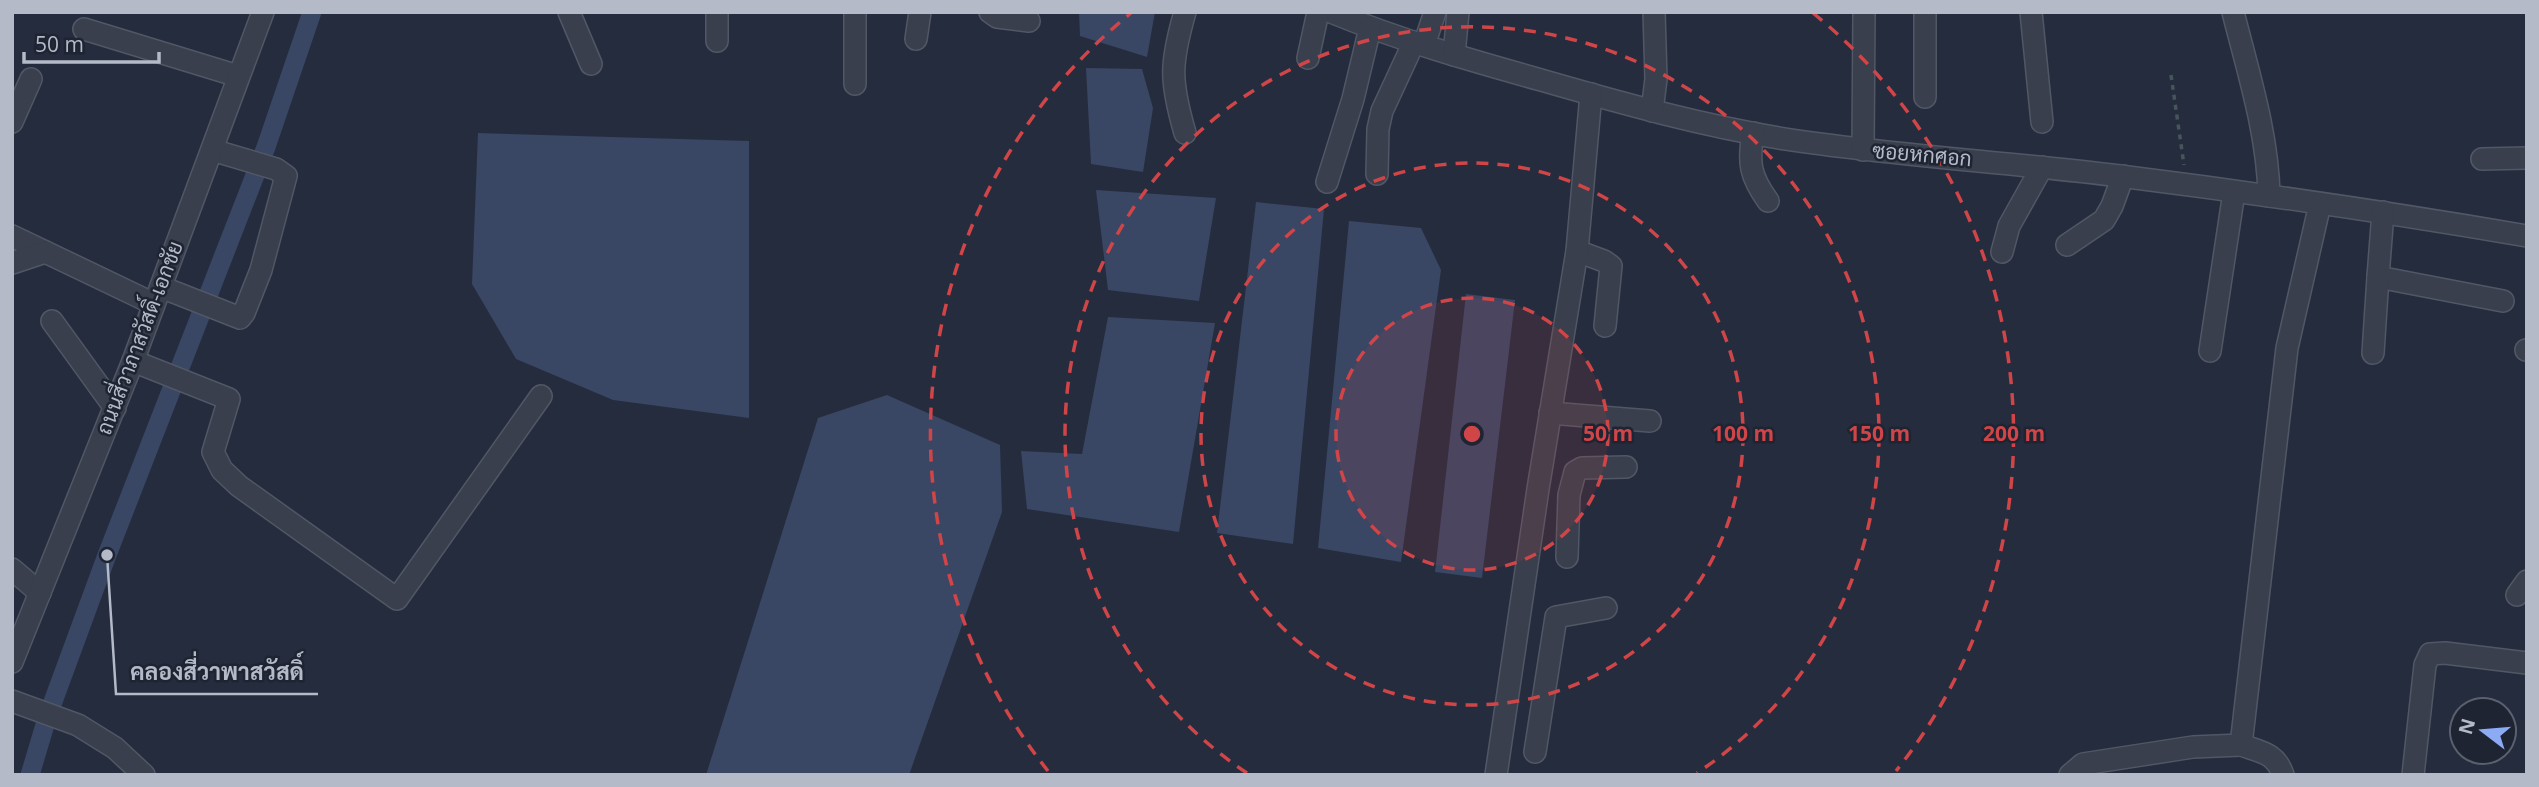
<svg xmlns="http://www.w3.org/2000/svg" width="2539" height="787" font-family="'Open Sans',Sarabun,sans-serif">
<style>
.water{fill:#394664}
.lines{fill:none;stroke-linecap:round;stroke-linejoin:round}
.canal{stroke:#394664;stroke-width:19}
.minor-casing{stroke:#515765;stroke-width:24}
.path{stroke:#45565b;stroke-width:3.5;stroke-dasharray:5 5;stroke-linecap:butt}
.minor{stroke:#393f4d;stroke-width:21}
.ring{fill:none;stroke:#cf4548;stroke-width:3.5;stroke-dasharray:12 9}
.labels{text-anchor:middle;stroke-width:5;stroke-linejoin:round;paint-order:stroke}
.street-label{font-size:21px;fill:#b4bac8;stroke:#1e2432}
.centre{fill:#cf4548;stroke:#1e2432;stroke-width:3.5}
.ring-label{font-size:21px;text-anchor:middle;font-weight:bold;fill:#cf4548;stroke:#1e2432;stroke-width:5;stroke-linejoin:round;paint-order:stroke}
.leader{fill:none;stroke:#b4bac8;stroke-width:2.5}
.callout-dot{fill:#b4bac8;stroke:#1e2432;stroke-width:2.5}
.callout-label{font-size:23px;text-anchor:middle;font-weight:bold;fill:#b4bac8;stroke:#1e2432;stroke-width:5;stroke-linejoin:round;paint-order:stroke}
</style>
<rect width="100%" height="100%" fill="#252c3d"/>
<g class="water">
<polygon points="1079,12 1155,12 1147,57 1080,36"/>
<polygon points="1086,68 1142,69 1153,108 1143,172 1091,164"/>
<polygon points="478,133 749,141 749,418 613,400 516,359 472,284"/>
<polygon points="1096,190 1216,198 1199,301 1108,290"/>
<polygon points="1256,202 1324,209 1293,544 1217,533"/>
<polygon points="1349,221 1421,228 1441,270 1401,562 1318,548"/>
<polygon points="1466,294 1515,300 1482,578 1435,572"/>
<polygon points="1108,317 1215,323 1179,532 1027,509 1021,451 1082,454"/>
<polygon points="887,395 1000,445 1002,512 909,775 706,775 818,418"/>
</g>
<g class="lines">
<polyline class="canal" points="30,775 47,718 107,555 266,147 312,12"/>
<defs>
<g id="minor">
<polyline points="569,12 591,64"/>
<polyline points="717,12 717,41"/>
<polyline points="990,12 997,17 1029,21"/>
<path d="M1185,12c-15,52 -15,69 0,121"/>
<path d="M1331,12c68,28 139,48 210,68 80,23 162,46 244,59 111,17 224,23 335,37 136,17 272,37 407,60"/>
<polyline points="1925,12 1925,97"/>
<polyline points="2031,12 2042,122"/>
<path d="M2233,12c15,60 35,122 36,184"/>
<polyline points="84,29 238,76"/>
<polyline points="916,39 920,12"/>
<polyline points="1424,45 1435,12"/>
<polyline points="1454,55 1458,12"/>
<polyline points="1308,58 1318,12"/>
<polyline points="855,84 855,12"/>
<polyline points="1652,111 1656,79 1654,12"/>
<polyline points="12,122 31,79"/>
<path d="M1753,133c-5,30 -3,43 15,68"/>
<polyline points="1863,150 1864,12"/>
<polyline points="2482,159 2527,158"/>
<polyline points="1377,174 1378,129 1382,111 1414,42"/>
<polyline points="1327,182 1353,99 1370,28"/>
<polyline points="2383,212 2378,277 2503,301"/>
<polyline points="12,236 154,304"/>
<polyline points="2067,245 2104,220 2112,206 2123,176"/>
<polyline points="1577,251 1604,261 1611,266 1605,326"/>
<polyline points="2002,252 2009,226 2042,167"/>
<polyline points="12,263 45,252"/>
<polyline points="161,287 240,318 244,313 261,270 286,176 276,169 212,150"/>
<polyline points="52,321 115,408"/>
<polyline points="2526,350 2527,350"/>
<polyline points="2210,351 2234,192"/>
<polyline points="2373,353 2378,277"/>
<polyline points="133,361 229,399 213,452 222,470 239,486 397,599 541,396"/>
<polyline points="1550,413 1650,421"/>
<polyline points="1567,557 1569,495 1575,472 1582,468 1626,467"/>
<polyline points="12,569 40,593"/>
<polyline points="2517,595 2527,581"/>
<polyline points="12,662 133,361 263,12"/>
<polyline points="12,701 78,725 115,748 144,775"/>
<path d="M2241,745c20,7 35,8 42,30"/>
<polyline points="1535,752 1556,617 1606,608"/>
<polyline points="1496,775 1538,489 1577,251 1591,94"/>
<polyline points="2070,775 2083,764 2193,747 2241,745 2287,348 2320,204"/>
<polyline points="2413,775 2425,665 2430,654 2445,653 2527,663"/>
</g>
</defs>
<use href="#minor" class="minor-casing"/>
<polyline class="path" points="2171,75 2184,165"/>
<use href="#minor" class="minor"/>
</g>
<circle cx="1472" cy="434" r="136" fill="#cf4548" fill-opacity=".12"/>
<g class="ring">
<circle cx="1472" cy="434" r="136"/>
<circle cx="1472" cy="434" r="271"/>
<path d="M1247 773A407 407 0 1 1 1697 773"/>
<path d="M1048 771A542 542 0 0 1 1131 13M1813 13A542 542 0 0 1 1896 771"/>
</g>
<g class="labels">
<g class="street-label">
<text transform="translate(1922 155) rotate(5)" y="7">ซอยหกศอก</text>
<text transform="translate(140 338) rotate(-69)" y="7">ถนนสี่วาภาสวัสดิ์-เอกชัย</text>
</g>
</g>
<circle cx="1472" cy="434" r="10" class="centre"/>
<g class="ring-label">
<text x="1608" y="441">50 m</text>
<text x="1743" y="441">100 m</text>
<text x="1879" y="441">150 m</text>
<text x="2014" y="441">200 m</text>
</g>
<path class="leader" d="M107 555L116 694H318"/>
<circle class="callout-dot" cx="107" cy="555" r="7"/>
<g class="callout-label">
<text x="217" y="680">คลองสี่วาพาสวัสดิ์</text>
</g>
<rect width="2539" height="787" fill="none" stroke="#b4bac8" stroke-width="28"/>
<g transform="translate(2483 731) rotate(286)"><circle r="33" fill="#1e2432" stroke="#5a606e" stroke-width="2"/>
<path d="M0-5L12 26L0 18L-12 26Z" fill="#8daaf5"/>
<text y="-10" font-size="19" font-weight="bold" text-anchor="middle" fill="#b4bac8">N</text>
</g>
<path d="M24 52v10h135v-10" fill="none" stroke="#b4bac8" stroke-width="3.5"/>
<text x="35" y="52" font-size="21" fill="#b4bac8" stroke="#1e2432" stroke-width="5" paint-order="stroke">50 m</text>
</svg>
